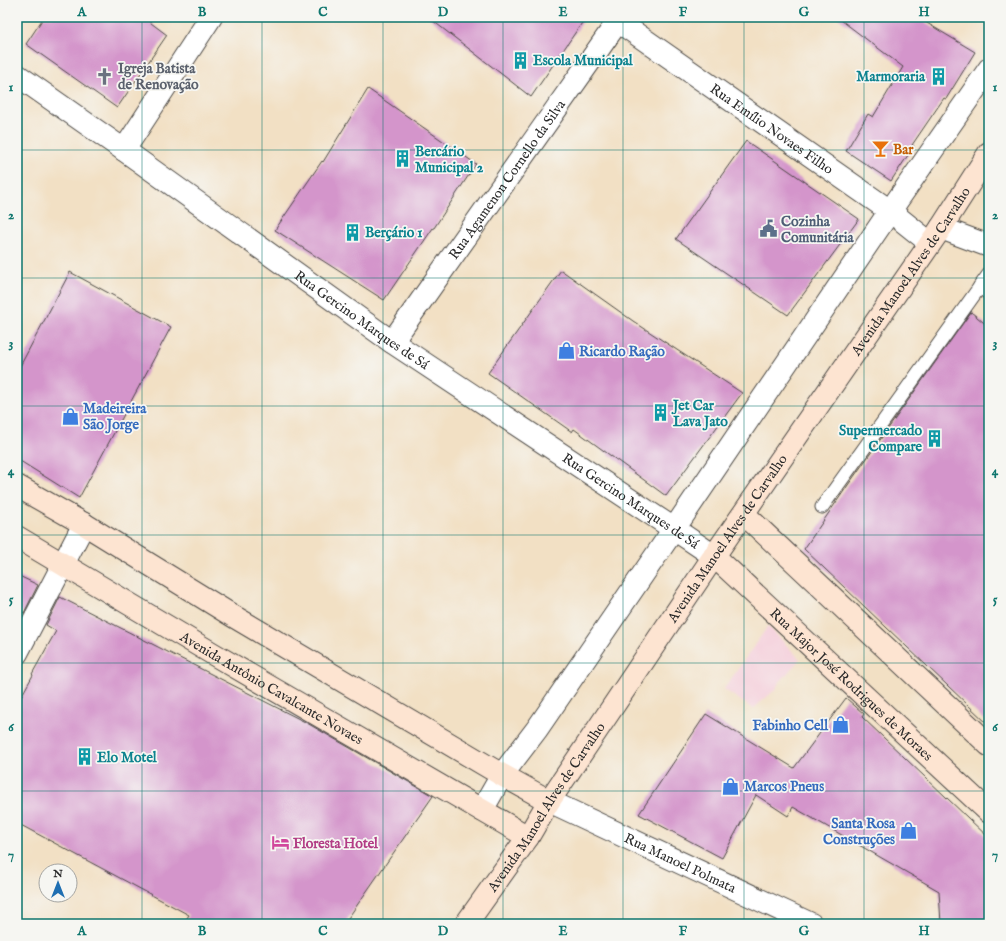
<svg xmlns="http://www.w3.org/2000/svg" width="1006" height="941" font-family="'IM FELL English',serif">
<style>
.built{fill:#f5cfdb}
.building{fill:#d495cb}
.lines{fill:none;stroke-linecap:round;stroke-linejoin:round}
.lane-casing{stroke:#494642;stroke-width:15}
.street-casing{stroke:#494642;stroke-width:24}
.secondary-casing{stroke:#494642;stroke-width:24}
.lane{stroke:#fff;stroke-width:13}
.street{stroke:#fff;stroke-width:22}
.secondary{stroke:#fde4d1;stroke-width:22}
.grid{fill:none;stroke:#0f766e;stroke-width:1;stroke-opacity:0.55}
.labels{text-anchor:middle;stroke-width:3.5;stroke-linejoin:round;paint-order:stroke}
.culture-label{font-size:14px;font-weight:bold;fill:#0d838f;stroke:#f6f6f2;text-anchor:start}
.worship-label{font-size:14px;font-weight:bold;fill:#5b616d;stroke:#f6f6f2;text-anchor:start}
.street-label{font-size:14px;fill:#2b2b2b;stroke:#f6f6f2}
.food-label{font-size:14px;font-weight:bold;fill:#c56008;stroke:#f6f6f2;text-anchor:start}
.service-label{font-size:14px;font-weight:bold;fill:#4e5e75;stroke:#f6f6f2;text-anchor:start}
.shop-label{font-size:14px;font-weight:bold;fill:#366cbe;stroke:#f6f6f2;text-anchor:start}
.hotel-label{font-size:14px;font-weight:bold;fill:#b23c85;stroke:#f6f6f2;text-anchor:start}
.neatline{fill:none;stroke:#0f766e;stroke-width:1.5}
.grid-label{font-size:13px;text-anchor:middle;font-weight:bold;fill:#0f766e}
</style>
<rect width="100%" height="100%" fill="#f6f6f2"/>
<filter id="ink" filterUnits="userSpaceOnUse"><feTurbulence type="fractalNoise" baseFrequency=".025" numOctaves="2"/><feDisplacementMap in="SourceGraphic" scale="8" xChannelSelector="R" yChannelSelector="G"/><feConvolveMatrix kernelMatrix="1 2 1 2 8 2 1 2 1" color-interpolation-filters="sRGB"/></filter>
<filter id="wash" filterUnits="userSpaceOnUse"><feTurbulence type="fractalNoise" baseFrequency=".012" numOctaves="4" result="noise"/><feDisplacementMap in="SourceGraphic" scale="16" xChannelSelector="R" yChannelSelector="G"/><feGaussianBlur stdDeviation="0.9" result="paint"/><feColorMatrix in="noise" values="0 0 0 0 0 0 0 0 0 0 0 0 0 0 0 0 0 1.4 0 .05"/><feComposite in="paint" operator="in"/></filter>
<g filter="url(#wash)">
<rect width="100%" height="100%" fill="#f2e0c4"/>
<polygon class="built" points="768,626 800,659 778,684 776,689 753,709 724,689"/>
<g id="blocks">
<g class="building">
<polygon points="44,17 143,17 167,35 117,108 26,44"/>
<polygon points="428,17 586,17 531,97"/>
<polygon points="837,17 917,17 975,52 946,99 944,98 912,145 914,146 891,181 846,151 868,114 873,117 903,67"/>
<polygon points="368,89 476,164 434,228 433,228 384,300 275,230 322,161 323,162"/>
<polygon points="746,141 859,219 788,315 676,239"/>
<polygon points="561,270 633,321 742,393 666,496 574,429 572,432 488,373"/>
<polygon points="70,272 171,327 79,498 17,459 17,372"/>
<polygon points="971,312 989,327 989,725 804,549 848,485"/>
<polygon points="17,575 38,585 24,613 17,609"/>
<polygon points="60,597 307,723 433,796 344,924 183,924 189,915 17,823 17,704 33,675 32,674 56,631 46,625"/>
<polygon points="846,698 864,714 862,717 989,838 989,924 941,924 939,891 793,807 788,816 756,795 722,858 639,814 706,714 794,768"/>
</g>
</g>
</g>
<g filter="url(#ink)">
<use href="#blocks" fill-opacity="0" stroke="#494642" stroke-width="1"/>
<g class="lines">
<defs>
<g id="lane">
<polyline points="980,286 989,294"/>
<polyline points="822,507 989,274"/>
</g>
<g id="street">
<path id="s1" d="M612,17l278,194 40,32"/>
<path id="s2" d="M17,75l107,75 268,192 282,187 40,27"/>
<polyline points="124,150 211,17"/>
<polyline points="941,228 989,246"/>
<path id="s3" d="M392,342l229,-325"/>
<polyline points="17,653 84,524"/>
<path id="s4" d="M549,801l262,123"/>
<polyline points="482,810 502,775 537,729 674,529 890,211 989,69"/>
</g>
<g id="secondary">
<polyline points="17,486 84,524 233,616 502,775 549,801"/>
<polyline points="744,514 989,745"/>
<path id="s5" d="M17,537l198,118 313,182"/>
<path id="s6" d="M714,556l275,256"/>
<path id="s7" d="M466,924l62,-87 21,-36 36,-53 129,-192 227,-328 48,-75"/>
</g>
</defs>
<use href="#lane" class="lane-casing"/>
<use href="#street" class="street-casing"/>
<use href="#secondary" class="secondary-casing"/>
<use href="#lane" class="lane"/>
<use href="#street" class="street"/>
<use href="#secondary" class="secondary"/>
</g>
</g>
<path class="grid" d="M142,17v907M262,17v907M383,17v907M503,17v907M623,17v907M744,17v907M864,17v907M17,150h972M17,278h972M17,406h972M17,535h972M17,663h972M17,791h972"/>
<defs>
<symbol id="building-bare" viewBox="-9 -9 18 18"><path d="M-4-6H4V6H1V3H-1V6H-4ZM-2.5-4.3h1.7v1.8h-1.7ZM.8-4.3h1.7v1.8H.8ZM-2.5-1h1.7V.8h-1.7ZM.8-1h1.7V.8H.8Z" fill="#0f9aa8" stroke="#f6f6f2" stroke-width="2.5" paint-order="stroke"/></symbol>
<symbol id="church-bare" viewBox="-9 -9 18 18"><path d="M-1.2-6h2.4v3.5h3.3v2.4h-3.3V6h-2.4V-.1h-3.3v-2.4h3.3Z" fill="#6b7280" stroke="#f6f6f2" stroke-width="2.5" paint-order="stroke"/></symbol>
<symbol id="bar-bare" viewBox="-9 -9 18 18"><path d="M-6-5H6L.8 .8V4.5H3.5V6h-7V4.5H-.8V.8Z" fill="#e8710a" stroke="#f6f6f2" stroke-width="2.5" paint-order="stroke"/></symbol>
<symbol id="civic-bare" viewBox="-9 -9 18 18"><path d="M-.6-6.5H3V-4.5H.6V-3L4-1V1h2V6H-6V1h2V-1L-.6-3ZM-1.2 2.5V6h2.4V2.5Z" fill="#5c6f8a" stroke="#f6f6f2" stroke-width="2.5" paint-order="stroke"/></symbol>
<symbol id="shop-bare" viewBox="-9 -9 18 18"><path d="M-5-2.5h2.3a2.7 3.5 0 0 1 5.4 0H5L5.5 6h-11ZM-1.5-2.5h3a1.5 2.3 0 0 0-3 0Z" fill="#3f7fe0" stroke="#f6f6f2" stroke-width="2.5" paint-order="stroke"/></symbol>
<symbol id="hotel-bare" viewBox="-9 -9 18 18"><path d="M-6-4.5h1.5V1H6V5H4.5V3h-9V5H-6ZM-4 0a1.8 1.8 0 1 1 3.6 0ZM.5 0V-2.5h3Q6-2.5 6 0Z" fill="#d1479c" stroke="#f6f6f2" stroke-width="2.5" paint-order="stroke"/></symbol>
</defs>
<g fill-rule="evenodd">
<use href="#building-bare" x="508" y="48" width="25" height="25"/>
<use href="#church-bare" x="92" y="64" width="25" height="25"/>
<use href="#building-bare" x="926" y="64" width="25" height="25"/>
<use href="#bar-bare" x="868" y="136" width="25" height="25"/>
<use href="#building-bare" x="390" y="146" width="25" height="25"/>
<use href="#civic-bare" x="756" y="216" width="25" height="25"/>
<use href="#building-bare" x="340" y="220" width="25" height="25"/>
<use href="#shop-bare" x="554" y="338" width="25" height="25"/>
<use href="#building-bare" x="648" y="400" width="25" height="25"/>
<use href="#shop-bare" x="58" y="404" width="25" height="25"/>
<use href="#building-bare" x="922" y="426" width="25" height="25"/>
<use href="#shop-bare" x="828" y="712" width="25" height="25"/>
<use href="#building-bare" x="72" y="744" width="25" height="25"/>
<use href="#shop-bare" x="718" y="774" width="25" height="25"/>
<use href="#shop-bare" x="896" y="818" width="25" height="25"/>
<use href="#hotel-bare" x="268" y="830" width="25" height="25"/>
</g>
<g class="labels">
<g class="culture-label">
<text x="533" y="65">Escola Municipal</text>
<text x="925" y="81" text-anchor="end">Marmoraria</text>
<text x="415" y="156">Bercário<tspan x="415" dy="16">Municipal 2</tspan></text>
<text x="365" y="237">Berçário 1</text>
<text x="673" y="410">Jet Car<tspan x="673" dy="16">Lava Jato</tspan></text>
<text x="922" y="435" text-anchor="end">Supermercado<tspan x="922" dy="16">Compare</tspan></text>
<text x="97" y="762">Elo Motel</text>
</g>
<g class="worship-label">
<text x="118" y="73">Igreja Batista<tspan x="118" dy="16">de Renovação</tspan></text>
</g>
<g class="street-label">
<text dy="5" stroke="none"><textPath href="#s1" startOffset="195">Rua Emílio Novaes Filho</textPath></text>
<text dy="5" stroke="none"><textPath href="#s3" startOffset="199">Rua Agamenon Cornello da Silva</textPath></text>
<text dy="5" stroke="none"><textPath href="#s7" startOffset="790">Avenida Manoel Alves de Carvalho</textPath></text>
<text dy="5" stroke="none"><textPath href="#s2" startOffset="423">Rua Gercino Marques de Sá</textPath></text>
<text dy="5" stroke="none"><textPath href="#s2" startOffset="747">Rua Gercino Marques de Sá</textPath></text>
<text dy="5" stroke="none"><textPath href="#s7" startOffset="466">Avenida Manoel Alves de Carvalho</textPath></text>
<text dy="5" stroke="none"><textPath href="#s6" startOffset="188">Rua Major José Rodrigues de Moraes</textPath></text>
<text dy="5" stroke="none"><textPath href="#s5" startOffset="296">Avenida Antônio Cavalcante Novaes</textPath></text>
<text dy="5" stroke="none"><textPath href="#s7" startOffset="142">Avenida Manoel Alves de Carvalho</textPath></text>
<text dy="5" stroke="none"><textPath href="#s4" startOffset="145">Rua Manoel Polmata</textPath></text>
</g>
<g class="food-label">
<text x="893" y="154">Bar</text>
</g>
<g class="service-label">
<text x="781" y="226">Cozinha<tspan x="781" dy="16">Comunitária</tspan></text>
</g>
<g class="shop-label">
<text x="579" y="356">Ricardo Ração</text>
<text x="83" y="413">Madeireira<tspan x="83" dy="16">São Jorge</tspan></text>
<text x="828" y="730" text-anchor="end">Fabinho Cell</text>
<text x="744" y="791">Marcos Pneus</text>
<text x="895" y="828" text-anchor="end">Santa Rosa<tspan x="895" dy="16">Construções</tspan></text>
</g>
<g class="hotel-label">
<text x="293" y="848">Floresta Hotel</text>
</g>
</g>
<rect width="1006" height="941" fill="none" stroke="#f6f6f2" stroke-width="44"/>
<g transform="translate(58 883)"><circle r="19" fill="#f6f6f2" stroke="#a5a5a2"/>
<path d="M0-3L7 15L0 10L-7 15Z" fill="#1f6fb2"/>
<text y="-6" font-size="11" font-weight="bold" text-anchor="middle" fill="#2b2b2b">N</text>
</g>
<rect x="22" y="22" width="962" height="897" class="neatline"/>
<g class="grid-label">
<text x="82" y="16">A</text>
<text x="202" y="16">B</text>
<text x="323" y="16">C</text>
<text x="443" y="16">D</text>
<text x="563" y="16">E</text>
<text x="683" y="16">F</text>
<text x="804" y="16">G</text>
<text x="924" y="16">H</text>
<text x="11" y="91">1</text>
<text x="995" y="91">1</text>
<text x="11" y="219">2</text>
<text x="995" y="219">2</text>
<text x="11" y="347">3</text>
<text x="995" y="347">3</text>
<text x="11" y="475">4</text>
<text x="995" y="475">4</text>
<text x="11" y="603">5</text>
<text x="995" y="603">5</text>
<text x="11" y="731">6</text>
<text x="995" y="731">6</text>
<text x="11" y="859">7</text>
<text x="995" y="859">7</text>
<text x="82" y="935">A</text>
<text x="202" y="935">B</text>
<text x="323" y="935">C</text>
<text x="443" y="935">D</text>
<text x="563" y="935">E</text>
<text x="683" y="935">F</text>
<text x="804" y="935">G</text>
<text x="924" y="935">H</text>
</g>
</svg>
